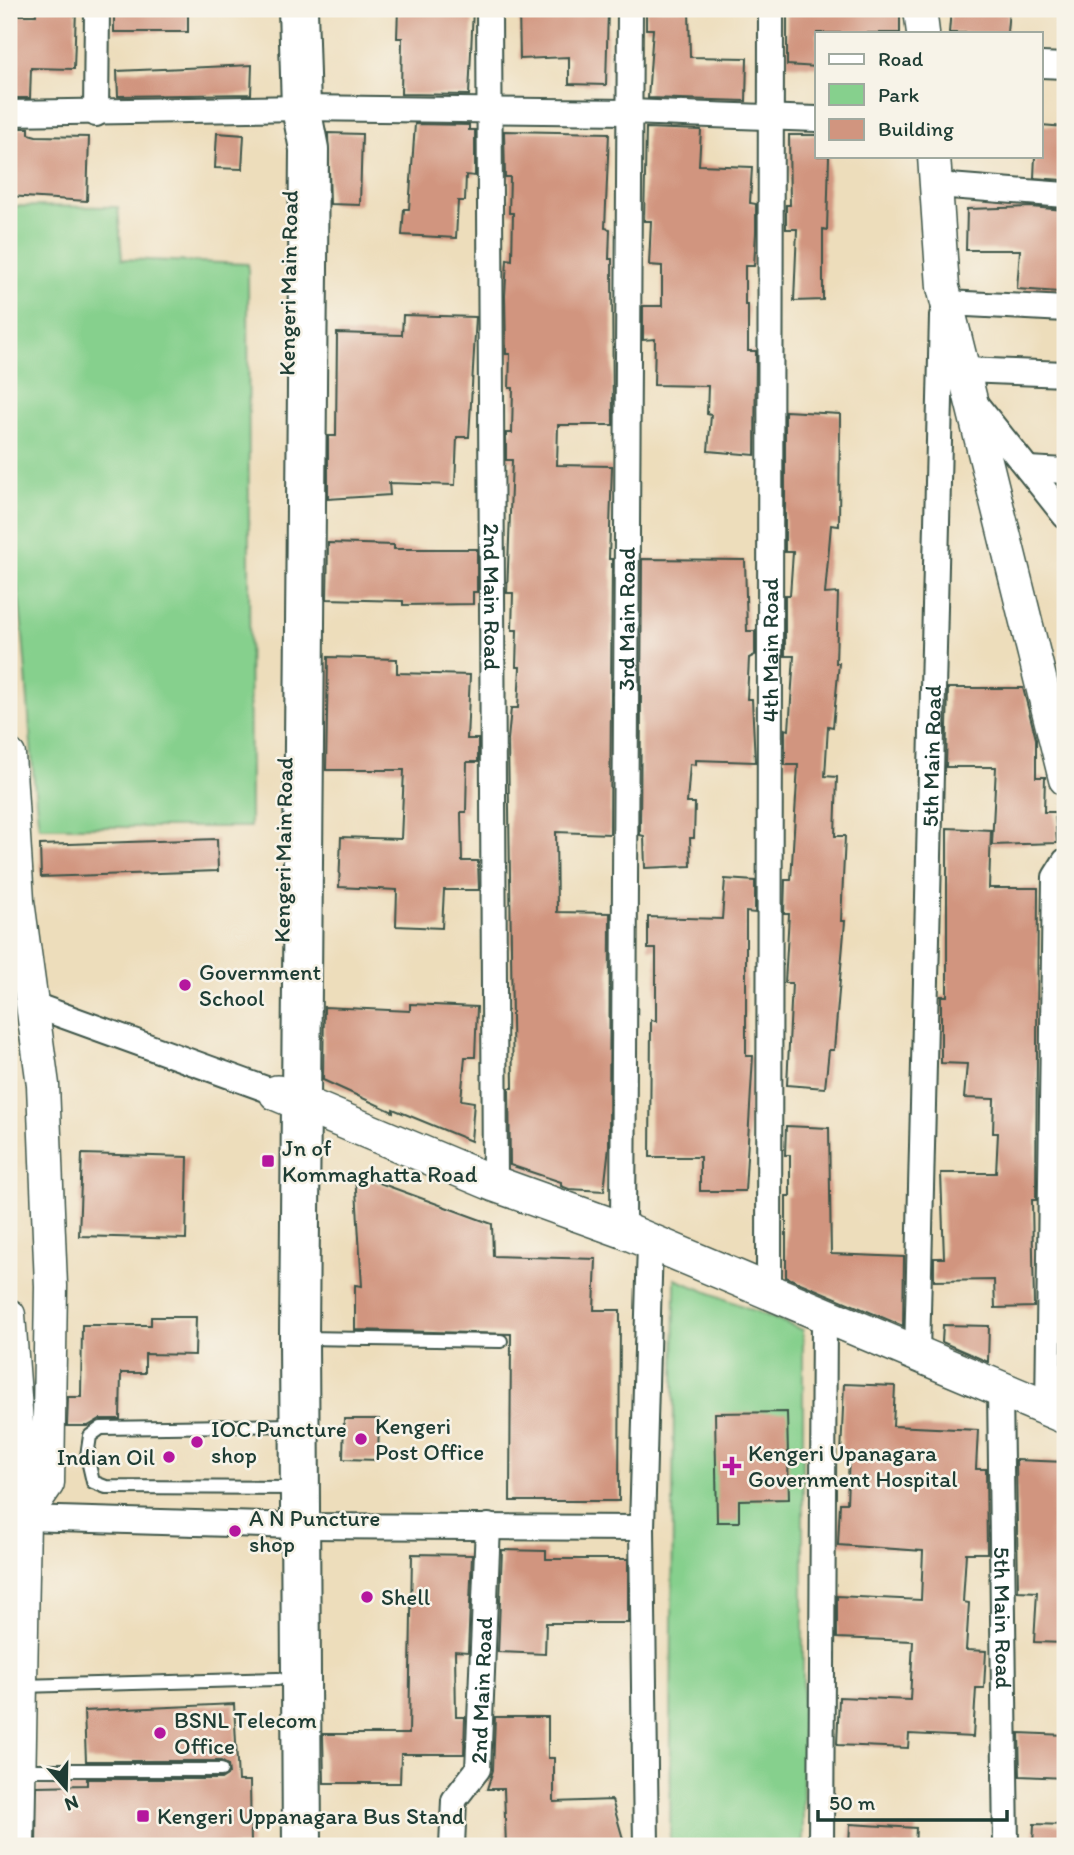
<svg xmlns="http://www.w3.org/2000/svg" width="1074" height="1855" font-family="Itim,sans-serif">
<style>
.green{fill:#86d08d;stroke:#528660;stroke-width:2}
.building{fill:#d1957f}
.lines{fill:none;stroke-linecap:round;stroke-linejoin:round}
.service-casing{stroke:#3e5548;stroke-width:16}
.minor-casing{stroke:#3e5548;stroke-width:28}
.tertiary-casing{stroke:#3e5548;stroke-width:35}
.secondary-casing{stroke:#3e5548;stroke-width:38}
.primary-casing{stroke:#3e5548;stroke-width:42}
.service{stroke:#fff;stroke-width:12}
.minor{stroke:#fff;stroke-width:24}
.tertiary{stroke:#fff;stroke-width:32}
.secondary{stroke:#fff;stroke-width:35}
.primary{stroke:#fff;stroke-width:38}
.poi-dot{fill:#b5179e;stroke:#f7f3e8;stroke-width:2.5}
.labels{text-anchor:middle;stroke-width:5;stroke-linejoin:round;paint-order:stroke}
.street-label{font-size:23px;fill:#1f3d34;stroke:#f7f3e8}
.poi-label{font-size:23px;fill:#1f3d34;stroke:#f7f3e8;text-anchor:start}
</style>
<rect width="100%" height="100%" fill="#f7f3e8"/>
<filter id="ink" filterUnits="userSpaceOnUse"><feTurbulence type="fractalNoise" baseFrequency=".0143" numOctaves="2"/><feDisplacementMap in="SourceGraphic" scale="14" xChannelSelector="R" yChannelSelector="G"/><feConvolveMatrix kernelMatrix="1 2 1 2 8 2 1 2 1" color-interpolation-filters="sRGB"/></filter>
<filter id="wash" filterUnits="userSpaceOnUse"><feTurbulence type="fractalNoise" baseFrequency=".00686" numOctaves="4" result="noise"/><feDisplacementMap in="SourceGraphic" scale="28" xChannelSelector="R" yChannelSelector="G"/><feGaussianBlur stdDeviation="1.57" result="paint"/><feColorMatrix in="noise" values="0 0 0 0 0 0 0 0 0 0 0 0 0 0 0 0 0 1.4 0 .05"/><feComposite in="paint" operator="in"/></filter>
<g filter="url(#wash)">
<rect width="100%" height="100%" fill="#edddbb"/>
<g class="green">
<path d="M9,206l109,1 4,52 126,5 2,563h-211c-13,-96 -10,-195 -30,-289z"/>
<polygon points="675,1279 803,1330 803,1846 670,1846"/>
</g>
<g id="blocks">
<g class="building">
<polygon points="36,9 76,9 74,69 31,68 30,98 9,98 9,15 36,15"/>
<rect x="114" y="9" width="74" height="23"/>
<polygon points="398,9 473,9 469,95 401,94 402,38 397,38"/>
<polygon points="519,9 608,9 606,85 569,84 569,57 520,59"/>
<polygon points="646,9 689,9 690,57 747,58 746,101 648,98 653,29 646,29"/>
<polygon points="787,9 900,11 900,33 817,33 817,67 787,65"/>
<polygon points="951,9 1009,9 1007,33 949,33"/>
<polygon points="252,65 251,94 118,96 117,71"/>
<polygon points="415,124 469,125 469,130 475,130 475,176 466,175 465,201 458,201 456,238 402,235 404,209 409,209"/>
<polygon points="1041,125 1065,127 1063,180 1034,178 1035,156 1041,156"/>
<polygon points="9,128 29,128 29,134 36,136 89,137 87,201 9,196"/>
<polygon points="646,128 701,130 699,165 752,167 750,203 756,204 756,232 754,266 745,266 745,305 748,305 748,351 756,351 755,455 708,451 711,415 707,414 708,386 654,385 655,339 643,340 643,306 662,306 662,266 649,265 651,221 644,221"/>
<polygon points="504,131 609,133 605,228 610,229 609,259 612,259 613,425 558,425 557,465 612,466 609,559 612,559 610,834 556,832 557,912 610,913 609,1146 604,1191 569,1189 561,1186 561,1182 510,1165 509,1088 513,1088 508,740 511,708 518,708 520,667 516,667 517,630 512,630 513,593 507,593 512,460 506,460 506,433 512,433 513,388 509,388 510,354 506,354 505,296 507,259 512,260 513,213 509,213 510,177 505,177"/>
<polygon points="217,133 244,135 242,169 215,168"/>
<polygon points="328,133 362,134 360,205 330,204"/>
<polygon points="789,135 817,135 817,156 829,156 827,230 823,229 823,300 794,301 797,229 786,229 786,205 790,205"/>
<polygon points="1031,207 1064,210 1065,253 1062,253 1059,292 1017,289 1020,250 966,250 967,209"/>
<polygon points="403,315 476,317 469,437 457,437 455,485 389,483 390,495 328,499 328,436 336,436 337,333 402,335"/>
<polygon points="785,411 840,414 839,526 831,525 825,594 838,593 836,663 839,663 833,727 828,726 825,776 837,777 835,836 845,836 841,921 845,921 834,1050 829,1050 825,1088 787,1085 792,983 785,983 789,914 784,914 785,880 791,880 798,765 785,765 785,729 789,730 794,656 785,656 785,595 790,595 793,552 785,552"/>
<polygon points="328,543 394,545 394,549 477,549 477,592 473,592 473,604 403,605 403,601 327,599"/>
<polygon points="642,559 745,560 747,631 755,631 755,655 749,658 747,699 752,699 755,762 696,760 696,765 690,764 687,803 695,803 694,838 690,838 691,866 645,868 644,836 640,835"/>
<polygon points="328,657 397,659 397,673 470,675 467,739 478,739 478,762 467,762 466,812 461,812 462,861 478,861 479,890 444,890 442,928 396,926 397,890 339,887 341,837 401,839 404,770 326,770"/>
<polygon points="948,688 1023,688 1036,739 1036,777 1045,777 1044,812 1055,812 1057,843 992,845 996,767 946,767"/>
<polygon points="947,828 991,830 989,888 1038,888 1036,1200 1032,1200 1034,1307 995,1308 994,1280 934,1281 934,1258 944,1258 941,1173 996,1173 998,1133 993,1133 994,1099 964,1098 967,1064 941,1063 941,996 947,996"/>
<polygon points="217,839 218,871 41,877 40,845"/>
<polygon points="725,879 755,881 755,913 746,912 746,1056 753,1056 745,1191 700,1191 700,1157 650,1157 651,1020 656,1021 656,949 648,949 648,917 722,919"/>
<polygon points="410,1004 477,1007 475,1057 465,1057 461,1100 474,1102 471,1141 393,1109 393,1112 323,1080 324,1007 410,1011"/>
<polygon points="786,1126 829,1128 831,1254 904,1257 903,1326 786,1277 786,1196 790,1196 790,1155 785,1155"/>
<polygon points="82,1154 188,1157 186,1239 79,1236"/>
<polygon points="355,1174 492,1224 493,1256 596,1259 594,1310 620,1310 619,1501 510,1501 511,1334 355,1330 355,1285 362,1286"/>
<polygon points="151,1317 196,1317 195,1355 145,1354 145,1373 121,1373 120,1419 100,1419 88,1426 67,1426 68,1397 81,1397 82,1325 151,1325"/>
<polygon points="943,1325 989,1326 988,1362 942,1342"/>
<polygon points="844,1384 895,1386 893,1426 978,1430 976,1469 986,1469 987,1553 966,1553 963,1602 969,1603 966,1650 986,1651 984,1688 976,1688 973,1737 909,1734 908,1748 837,1745 839,1697 910,1700 913,1641 837,1638 837,1596 921,1600 923,1551 838,1545 840,1503 847,1503 849,1456 841,1455"/>
<polygon points="787,1412 789,1499 739,1500 739,1522 717,1522 715,1413"/>
<polygon points="344,1419 379,1419 378,1460 343,1459"/>
<polygon points="1016,1460 1065,1462 1065,1643 1034,1642 1037,1592 1018,1591"/>
<polygon points="502,1550 546,1551 546,1559 628,1559 628,1623 546,1623 545,1654 498,1652"/>
<polygon points="412,1554 472,1555 468,1652 455,1651 456,1717 465,1717 464,1754 401,1754 400,1783 324,1783 323,1734 409,1734"/>
<polygon points="234,1704 238,1781 250,1781 251,1846 36,1846 37,1786 87,1785 87,1779 221,1779 229,1774 228,1765 221,1761 86,1761 84,1711"/>
<polygon points="495,1717 548,1717 548,1758 554,1758 554,1802 612,1800 625,1846 506,1846 504,1789 487,1789 493,1770"/>
<polygon points="1019,1733 1065,1735 1065,1778 1020,1776"/>
<polygon points="850,1824 916,1828 915,1846 849,1846"/>
<polygon points="1034,1824 1065,1825 1065,1846 1033,1846"/>
</g>
</g>
</g>
<g filter="url(#ink)">
<use href="#blocks" fill-opacity="0" stroke="#3e5548" stroke-width="2"/>
<g class="lines">
<defs>
<g id="service">
<polyline points="303,1338 501,1341"/>
<polyline points="296,1425 101,1428 90,1436 87,1456 93,1482 106,1487 297,1488"/>
<polyline points="21,1686 278,1679"/>
<polyline points="19,1770 221,1770"/>
</g>
<g id="minor">
<path id="s1" d="M489,9l6,1175"/>
<polyline points="1041,65 1065,66"/>
<polyline points="9,113 301,108 629,112 817,119"/>
<polyline points="96,114 97,9"/>
<polyline points="937,185 1065,195"/>
<polyline points="947,303 1065,309"/>
<polyline points="965,370 1065,374"/>
<polyline points="972,399 1065,516"/>
<polyline points="1028,469 1065,471"/>
<polyline points="31,1004 277,1093"/>
<path id="s2" d="M623,1230l7,-1221"/>
<path id="s3" d="M769,1292l2,-1283"/>
<path id="s4" d="M917,1354l25,-1038"/>
<path id="s5" d="M1000,1389l6,457"/>
<polyline points="1048,1409 1055,877 1065,861"/>
<polyline points="24,1518 300,1526 642,1528 650,1243"/>
<polyline points="642,1528 646,1846"/>
<path id="s6" d="M452,1846l2,-46 24,-31 10,-243"/>
<polyline points="821,1846 824,1315"/>
</g>
<g id="tertiary">
<polyline points="920,9 923,33"/>
<polyline points="934,156 943,287 1065,779"/>
<polyline points="9,755 18,901 43,1085 51,1286 48,1483 24,1518"/>
<polyline points="9,1315 24,1518 18,1846"/>
</g>
<polyline id="secondary" points="277,1093 495,1184 623,1230 1065,1416"/>
<polyline id="primary" points="298,9 301,108 309,149 299,1338 302,1846"/>
</defs>
<use href="#service" class="service-casing"/>
<use href="#minor" class="minor-casing"/>
<use href="#tertiary" class="tertiary-casing"/>
<use href="#secondary" class="secondary-casing"/>
<use href="#primary" class="primary-casing"/>
<use href="#service" class="service"/>
<use href="#minor" class="minor"/>
<use href="#tertiary" class="tertiary"/>
<use href="#secondary" class="secondary"/>
<use href="#primary" class="primary"/>
</g>
</g>
<g class="poi-dot">
<circle cx="185" cy="985" r="7"/>
<rect x="261" y="1154" width="14" height="14" rx="3.5"/>
<circle cx="361" cy="1439" r="7"/>
<circle cx="197" cy="1442" r="7"/>
<circle cx="169" cy="1457" r="7"/>
<path d="M728.5 1455.5h7v7h7v7h-7v7h-7v-7h-7v-7h7z"/>
<circle cx="235" cy="1531" r="7"/>
<circle cx="367" cy="1597" r="7"/>
<circle cx="160" cy="1733" r="7"/>
<rect x="136" y="1809" width="14" height="14" rx="3.5"/>
</g>
<g class="labels">
<g class="street-label">
<text transform="translate(288 283) rotate(-89)" y="8">Kengeri Main Road</text>
<text dy="8" stroke="none"><textPath href="#s1" startOffset="588">2nd Main Road</textPath></text>
<text dy="8" stroke="none"><textPath href="#s2" startOffset="611">3rd Main Road</textPath></text>
<text dy="8" stroke="none"><textPath href="#s3" startOffset="642">4th Main Road</textPath></text>
<text dy="8" stroke="none"><textPath href="#s4" startOffset="598">5th Main Road</textPath></text>
<text transform="translate(283 850) rotate(-89)" y="8">Kengeri Main Road</text>
<text dy="8" stroke="none"><textPath href="#s5" startOffset="229">5th Main Road</textPath></text>
<text dy="8" stroke="none"><textPath href="#s6" startOffset="164">2nd Main Road</textPath></text>
</g>
<g class="poi-label">
<text x="199" y="980">Government<tspan x="199" dy="26">School</tspan></text>
<text x="282" y="1156">Jn of<tspan x="282" dy="26">Kommaghatta Road</tspan></text>
<text x="375" y="1434">Kengeri<tspan x="375" dy="26">Post Office</tspan></text>
<text x="211" y="1437">IOC Puncture<tspan x="211" dy="26">shop</tspan></text>
<text x="748" y="1461">Kengeri Upanagara<tspan x="748" dy="26">Government Hospital</tspan></text>
<text x="155" y="1465" text-anchor="end">Indian Oil</text>
<text x="249" y="1526">A N Puncture<tspan x="249" dy="26">shop</tspan></text>
<text x="381" y="1605">Shell</text>
<text x="174" y="1728">BSNL Telecom<tspan x="174" dy="26">Office</tspan></text>
<text x="157" y="1824">Kengeri Uppanagara Bus Stand</text>
</g>
</g>
<rect width="1074" height="1855" fill="none" stroke="#f7f3e8" stroke-width="35"/>
<rect x="815" y="32" width="228" height="126" fill="#f7f3e8" stroke="#a1aaa0" stroke-width="2"/>
<rect x="829" y="54" width="35" height="10" fill="#ffffff" stroke="#a1aaa0" stroke-width="2"/>
<text x="878" y="66" font-size="21" fill="#1f3d34">Road</text>
<rect x="829" y="84" width="35" height="21" fill="#86d08d" stroke="#a1aaa0" stroke-width="2"/>
<text x="878" y="102" font-size="21" fill="#1f3d34">Park</text>
<rect x="829" y="119" width="35" height="21" fill="#d1957f" stroke="#a1aaa0" stroke-width="2"/>
<text x="878" y="136" font-size="21" fill="#1f3d34">Building</text>
<g transform="translate(66 1788) rotate(160)" stroke="#f7f3e8" stroke-width="5" paint-order="stroke">
<path d="M0-5L12 26L0 18L-12 26Z" fill="#1f3d34"/>
<text y="-10" font-size="19" font-weight="bold" text-anchor="middle" fill="#1f3d34">N</text>
</g>
<path d="M818 1810v10h189v-10" fill="none" stroke="#1f3d34" stroke-width="3.5"/>
<text x="829" y="1810" font-size="21" fill="#1f3d34" stroke="#f7f3e8" stroke-width="5" paint-order="stroke">50 m</text>
</svg>
